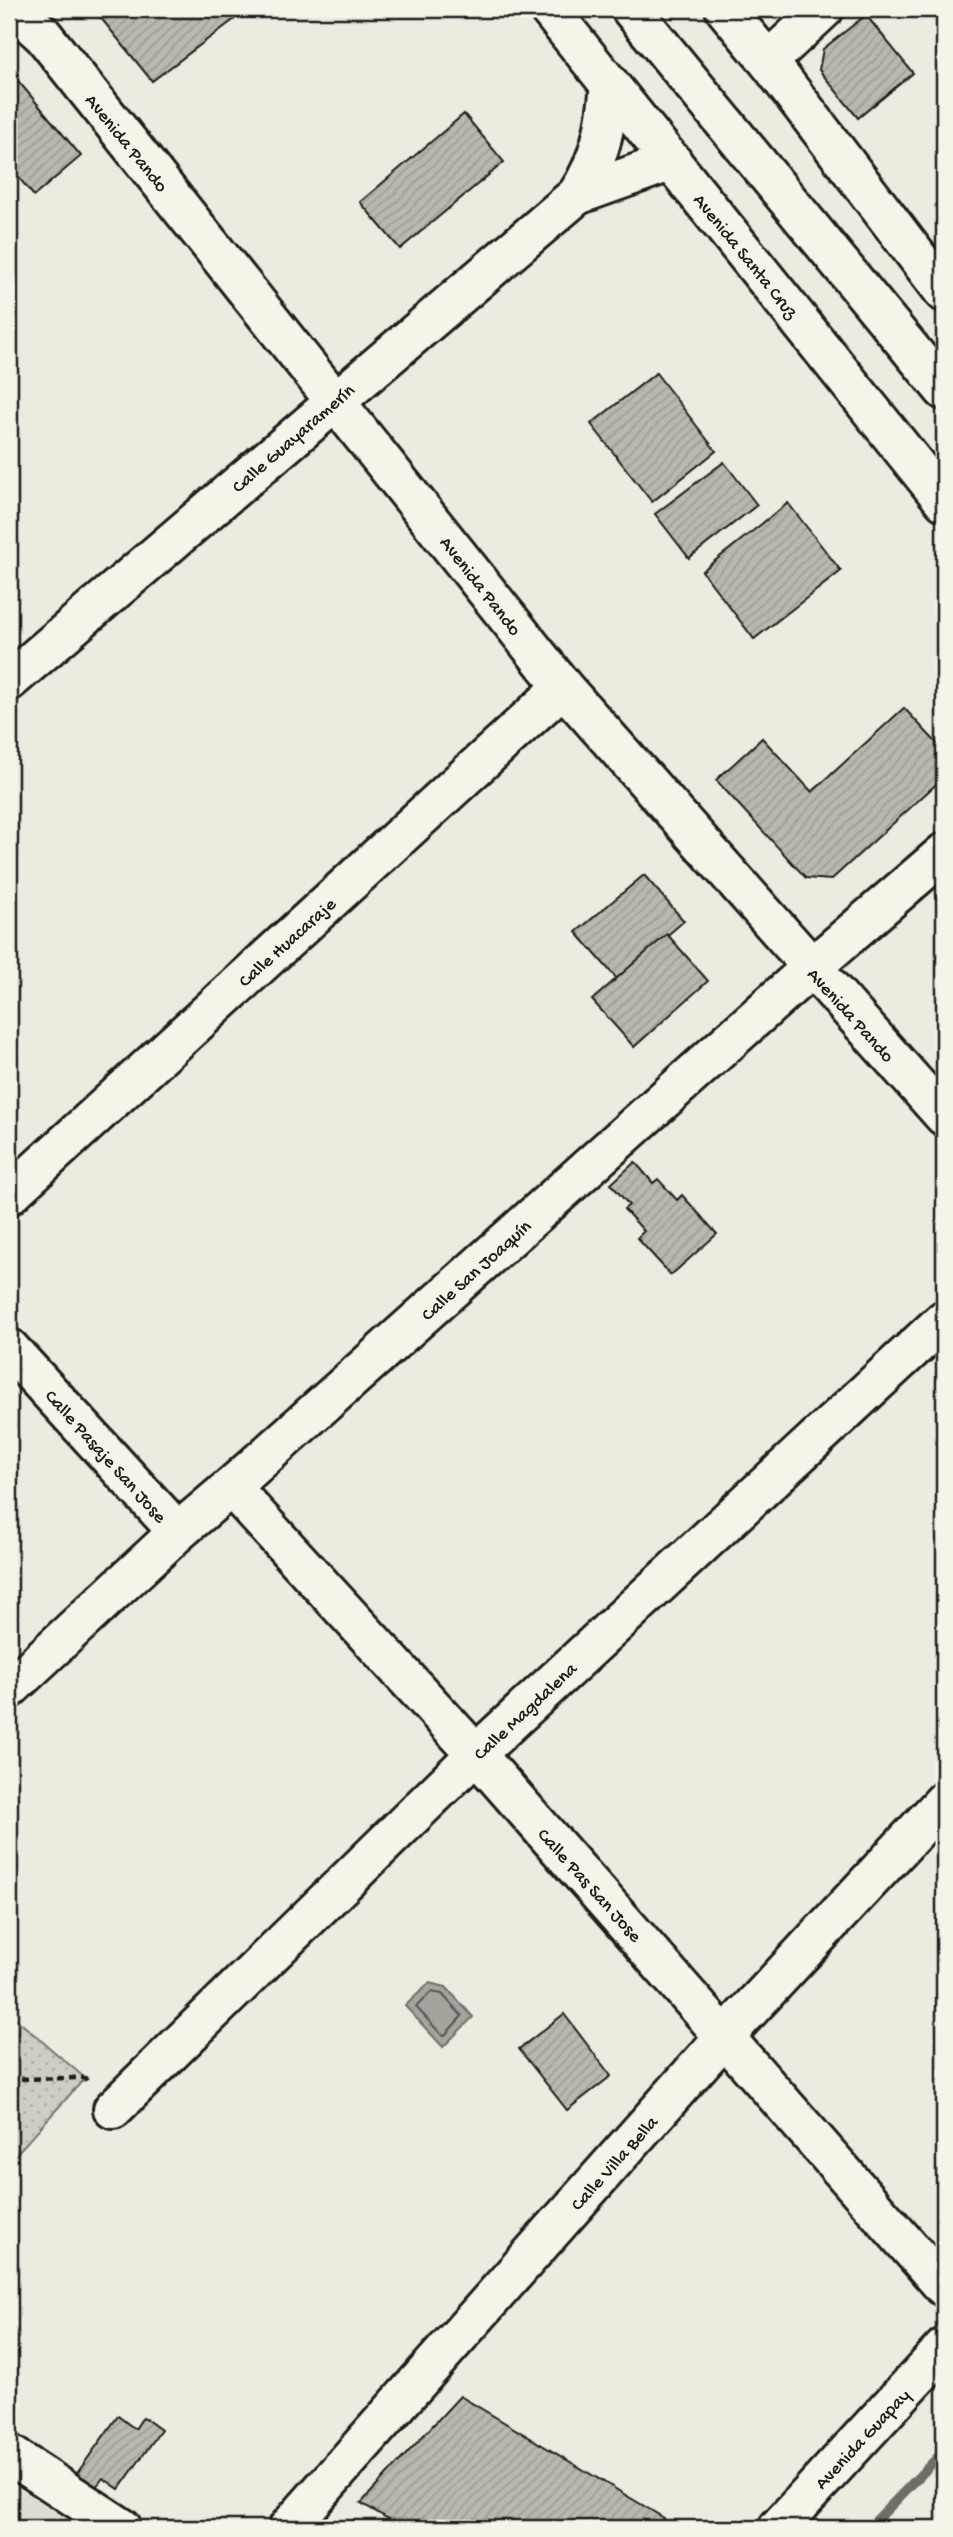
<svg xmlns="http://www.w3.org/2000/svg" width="953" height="2537" font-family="'Gochi Hand',sans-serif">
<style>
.built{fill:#dedbd1}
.park{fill:url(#park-dots);stroke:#767470;stroke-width:2}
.water{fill:#a6a39d;stroke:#6f6d69;stroke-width:2}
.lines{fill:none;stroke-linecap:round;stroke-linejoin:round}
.shore{stroke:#535250;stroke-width:2}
.stream{stroke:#6f6d69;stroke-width:10}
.building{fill:url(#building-hatch);stroke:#1c1c1c;stroke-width:2}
.minor-casing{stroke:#1c1c1c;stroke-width:44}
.secondary-casing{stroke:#1c1c1c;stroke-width:44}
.primary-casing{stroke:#1c1c1c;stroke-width:44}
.path{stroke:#1c1c1c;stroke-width:4.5;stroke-dasharray:7 5;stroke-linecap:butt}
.minor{stroke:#f7f3e8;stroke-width:38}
.secondary{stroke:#f7f3e8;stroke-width:38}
.primary{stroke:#f7f3e8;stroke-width:38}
.labels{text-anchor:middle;stroke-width:5;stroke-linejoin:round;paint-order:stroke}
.street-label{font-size:19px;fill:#1c1c1c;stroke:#f7f3e8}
</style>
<defs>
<pattern id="park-dots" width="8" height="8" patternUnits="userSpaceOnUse" patternTransform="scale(1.75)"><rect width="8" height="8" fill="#cfccc3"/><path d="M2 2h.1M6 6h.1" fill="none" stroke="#b1afa7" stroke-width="1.8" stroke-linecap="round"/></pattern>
<pattern id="building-hatch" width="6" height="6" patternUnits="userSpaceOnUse" patternTransform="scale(1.75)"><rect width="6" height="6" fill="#bab7af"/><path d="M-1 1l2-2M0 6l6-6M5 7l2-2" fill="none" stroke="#9f9d96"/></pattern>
</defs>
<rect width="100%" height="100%" fill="#eeeae0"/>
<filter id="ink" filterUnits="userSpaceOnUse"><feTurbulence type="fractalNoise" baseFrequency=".0143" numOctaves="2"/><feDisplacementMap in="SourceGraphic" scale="14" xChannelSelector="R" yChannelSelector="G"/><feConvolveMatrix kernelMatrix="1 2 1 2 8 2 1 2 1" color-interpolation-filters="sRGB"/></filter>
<g filter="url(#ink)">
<polygon class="built" points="9,2482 82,2528 9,2528"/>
<polygon class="park" points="9,2013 85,2078 9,2162"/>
<polygon class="water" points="429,1983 446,1987 473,2017 443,2047 405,2006"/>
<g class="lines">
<polygon class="shore" points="431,1992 442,1994 462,2016 445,2035 441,2034 416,2007"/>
<polyline class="stream" points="869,2528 944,2451"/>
</g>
<g class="building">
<polygon points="101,9 248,9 152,81 96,12"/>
<polygon points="866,15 913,73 858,118 819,70 823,49"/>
<polygon points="9,70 81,156 34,196 9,166"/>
<polygon points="464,114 504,162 400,249 360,202"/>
<polygon points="656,373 716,451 652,502 591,424"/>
<polygon points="724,462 757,505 689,558 655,514"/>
<polygon points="788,503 841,571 754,639 702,571"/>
<polygon points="904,708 944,751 944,777 831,880 806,878 716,780 762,738 812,792"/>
<polygon points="644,875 684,921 617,979 576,932"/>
<polygon points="667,934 708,981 634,1047 592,1000"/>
<polygon points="635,1162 653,1183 658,1179 677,1200 682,1195 717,1234 671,1275 637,1238 644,1231 624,1209 629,1205 611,1184"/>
<polygon points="564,2014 611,2076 567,2110 519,2049"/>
<polygon points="460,2396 664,2518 658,2528 404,2528 361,2503"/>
<polygon points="118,2416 135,2429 143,2417 161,2430 119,2489 103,2478 92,2492 73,2479"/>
</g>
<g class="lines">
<defs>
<g id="minor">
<polyline points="14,9 43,35 563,687 944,1116"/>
<polyline points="768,61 824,9"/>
<polyline points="577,195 672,161"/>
<path d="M9,681l568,-486c23,-34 29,-69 33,-110"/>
<polyline points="9,1195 563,687"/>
<polyline points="9,1348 178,1532"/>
<polyline points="231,1487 476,1754 944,2287"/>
<polyline points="9,1689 178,1532 231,1487 811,968 944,853"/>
<polyline points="113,2109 476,1754 944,1320"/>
<polyline points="9,2454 122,2528"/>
<polyline points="288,2528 725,2036 944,1801"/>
</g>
<polyline id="secondary" points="778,2528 944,2348"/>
<g id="primary">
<polyline points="549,9 944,501"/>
<polyline points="631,9 944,390"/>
<polyline points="725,9 768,61 944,292"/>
</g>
</defs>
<use href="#minor" class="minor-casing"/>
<use href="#secondary" class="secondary-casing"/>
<use href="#primary" class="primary-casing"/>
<polyline class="path" points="9,2079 85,2078 87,2081"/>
<use href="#minor" class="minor"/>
<use href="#secondary" class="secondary"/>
<use href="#primary" class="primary"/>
</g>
</g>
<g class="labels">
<g class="street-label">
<text transform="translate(128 142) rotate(51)" y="7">Avenida Pando</text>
<text transform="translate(747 255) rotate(51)" y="7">Avenida Santa Cruz</text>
<text transform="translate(292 437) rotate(-41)" y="7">Calle Guayaramerín</text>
<text transform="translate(482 585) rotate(52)" y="7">Avenida Pando</text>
<text transform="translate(286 941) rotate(-42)" y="7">Calle Huacaraje</text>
<text transform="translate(852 1014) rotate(48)" y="7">Avenida Pando</text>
<text transform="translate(475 1269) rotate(-42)" y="7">Calle San Joaquín</text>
<text transform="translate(107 1455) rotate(48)" y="7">Calle Pasaje San Jose</text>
<text transform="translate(524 1710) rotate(-43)" y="7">Calle Magdalena</text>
<text transform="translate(591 1884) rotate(48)" y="7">Calle Pas San Jose</text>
<text transform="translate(613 2162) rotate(-48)" y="7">Calle Villa Bella</text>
<text transform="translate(861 2438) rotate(-47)" y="7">Avenida Guapay</text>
</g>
</g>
<rect width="953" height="2537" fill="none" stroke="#f7f3e8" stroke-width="35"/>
<rect x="18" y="18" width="918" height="2502" fill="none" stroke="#1c1c1c" stroke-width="2.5" filter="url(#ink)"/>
</svg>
